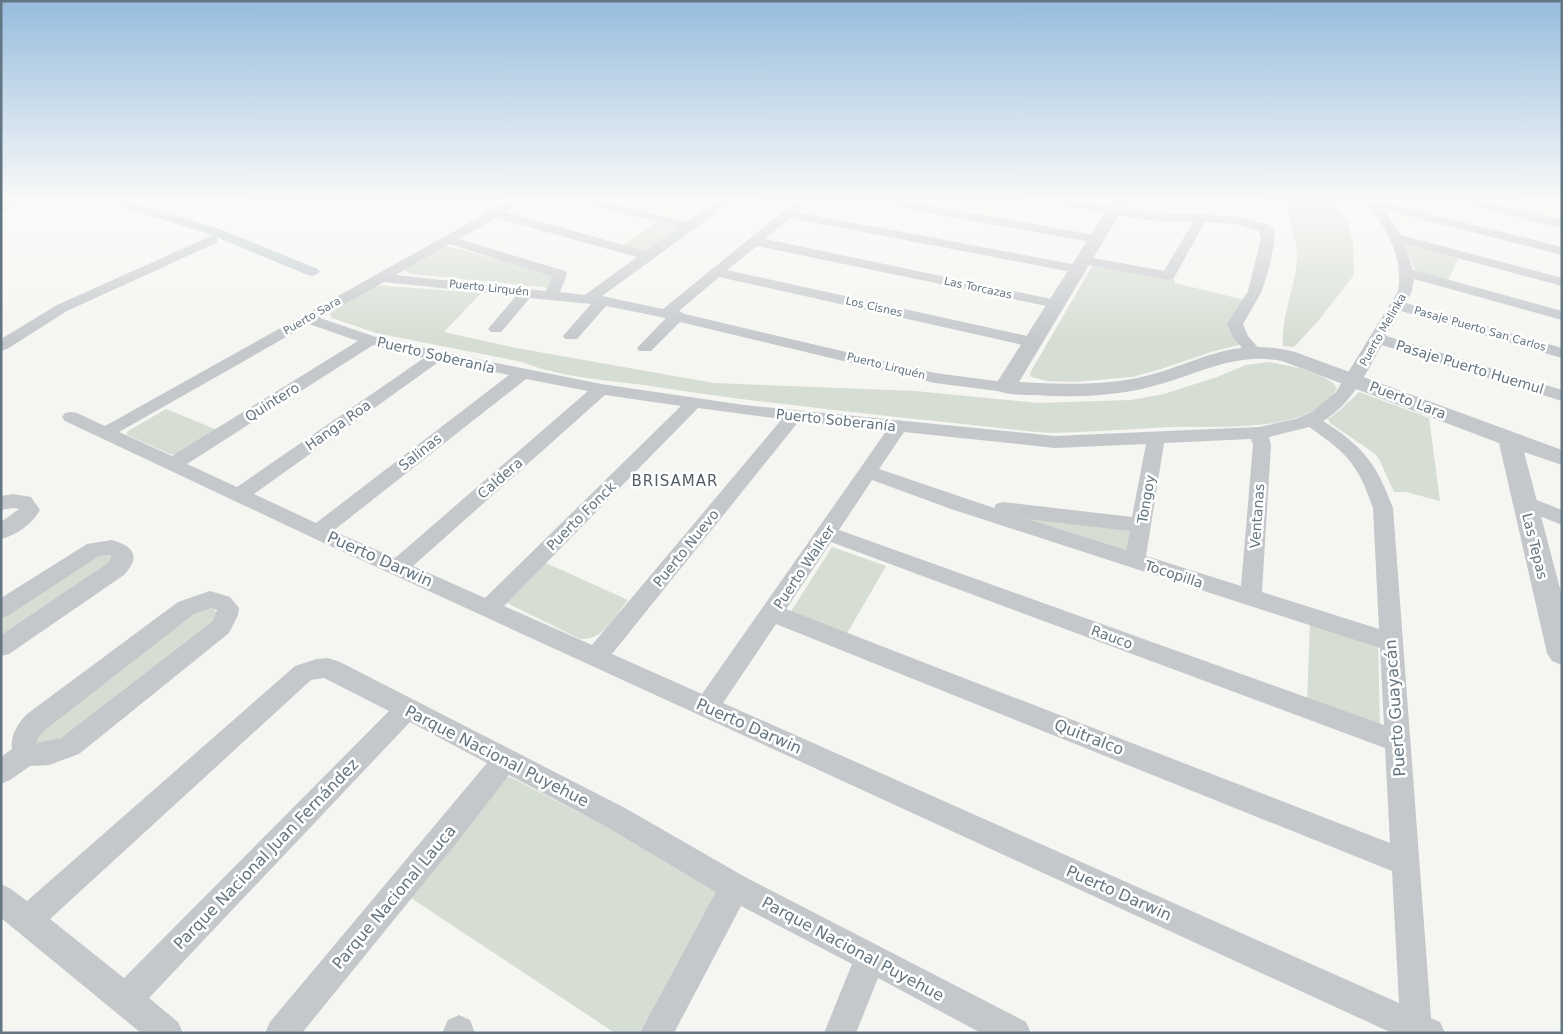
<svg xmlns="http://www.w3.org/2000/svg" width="1563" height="1034" font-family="'DejaVu Sans',sans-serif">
  <rect width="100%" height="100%" fill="#f5f5f1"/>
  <path fill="#d6ddd2" d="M 1283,200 L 1334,200 L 1347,221 L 1350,230 L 1353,243 L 1354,275 L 1318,321 L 1294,347 L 1283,346 C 1281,314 1296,287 1297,257 C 1297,237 1288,218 1283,200 Z
    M 659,221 L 680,226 L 644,252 L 622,246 Z
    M 1404,243 L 1459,257 L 1447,283 L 1416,273 Z
    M 447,246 L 552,273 L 552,288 L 411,274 L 405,271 L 405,269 L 439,248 Z
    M 1094,263 L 1175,280 L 1175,283 L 1245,300 L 1239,345 L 1214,351 L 1161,369 L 1132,377 L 1074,382 L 1047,381 L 1031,377 L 1030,373 Z
    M 374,285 L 481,293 L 444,332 L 516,348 L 714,383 L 915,391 L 1038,403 L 1098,401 L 1131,400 L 1164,394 L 1217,377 L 1246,365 L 1270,362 L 1299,368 L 1323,377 L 1333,383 L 1337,388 C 1313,436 1213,425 1169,427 C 1129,429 1089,432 1050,433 L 1026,431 C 903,417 779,406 657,387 C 612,380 565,379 522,362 L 376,333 L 332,318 L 330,314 L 332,312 Z
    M 1359,392 L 1429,418 L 1440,501 L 1406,492 L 1394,492 L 1379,459 L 1374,453 L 1330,423 L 1328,419 L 1340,410 Z
    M 166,409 L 220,431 L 177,455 L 170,454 L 127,435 L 127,432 L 130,430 Z
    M 992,511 L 1133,531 L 1129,549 L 1123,551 Z
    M 832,547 L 886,566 L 845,637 L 790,613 Z
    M 109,552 L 116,558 L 1,641 L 1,613 L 88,555 Z
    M 546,563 L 628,600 C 615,616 603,641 580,639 L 509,604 L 508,601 Z
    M 213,608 L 218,614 L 216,624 L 68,739 L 42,745 L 36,742 L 36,730 L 191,610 Z
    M 1310,622 L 1378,643 L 1380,727 L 1307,703 Z
    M 510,777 L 615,831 L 715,889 L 717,894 L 643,1033 L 615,1033 L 405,894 L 503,778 Z"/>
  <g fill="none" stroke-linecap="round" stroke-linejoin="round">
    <path fill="#bbc8cc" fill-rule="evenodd" d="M 105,200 L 122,200 L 217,228 L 318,269 L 320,272 L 313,276 L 308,275 L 209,234 L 107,202 Z"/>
    <path fill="#c4c8cb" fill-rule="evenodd" d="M 510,200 L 524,200 L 505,212 L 645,251 L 679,227 L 581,203 L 579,200 L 598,200 L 687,222 L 719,200 L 732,200 L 730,203 L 602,296 L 663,309 L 797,200 L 810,200 L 797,212 L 1077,265 L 1084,269 L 1077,273 L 790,218 L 765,239 L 1056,300 L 1061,301 L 1063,304 L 1061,307 L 1056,308 L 757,246 L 727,270 L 1032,337 L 1038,339 L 1040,342 L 1038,345 L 1032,347 L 719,277 L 679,311 L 685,314 L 935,373 L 1011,383 L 1013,387 L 1011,391 L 1005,392 L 935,383 L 680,322 L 651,351 L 639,351 L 637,348 L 666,318 L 606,306 L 577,339 L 565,339 L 563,336 L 591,304 L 530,298 L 501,332 L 491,332 L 488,329 L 516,296 L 384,282 L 320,318 L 376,337 L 437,351 L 601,384 L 744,405 L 1055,436 L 1259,427 L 1296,419 L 1312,412 L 1336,392 L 1398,291 C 1403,264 1392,240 1378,218 C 1373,212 1367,206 1364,200 L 1376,200 L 1562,247 L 1562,255 L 1385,210 L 1401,235 L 1562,278 L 1562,286 L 1405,244 L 1413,270 L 1562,311 L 1562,320 L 1414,279 L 1412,291 L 1406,303 L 1562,348 L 1562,358 L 1401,311 L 1386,336 L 1562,390 L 1562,401 L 1382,345 C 1366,373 1352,404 1323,421 C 1364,447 1376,463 1393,508 L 1431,1018 L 1440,1022 L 1445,1033 L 1392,1033 L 311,537 L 65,421 L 62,417 L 65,413 L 71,412 L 77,413 L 105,426 ZM 496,218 L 637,257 L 585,295 L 560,292 L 567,274 L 565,271 L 459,239 ZM 449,244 L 552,276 L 546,291 L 396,275 ZM 309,324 L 358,341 L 172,456 L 119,432 ZM 373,345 L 424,358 L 237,487 L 187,464 ZM 440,361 L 509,375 L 316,523 L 254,494 ZM 526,379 L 588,391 L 395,558 L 333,531 ZM 605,395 L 681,406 L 485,598 L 413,566 ZM 698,408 L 782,419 L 592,645 L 504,606 ZM 799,421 L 887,430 L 702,694 L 612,654 ZM 1309,427 C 1347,453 1358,464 1373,508 L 1379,629 L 1262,592 L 1271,445 L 1269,437 ZM 904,432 L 1055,448 L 1146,444 L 1132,517 L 1003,502 L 996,504 L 994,508 L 879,469 ZM 1251,439 L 1253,445 L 1241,586 L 1146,556 L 1164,443 ZM 872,480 L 951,509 L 1380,648 L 1384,725 L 839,530 ZM 1027,519 L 1130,531 L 1126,550 ZM 831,542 L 1385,748 L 1390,843 L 786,609 ZM 776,624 L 1392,871 L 1399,1003 L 723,703 Z
      M 873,200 L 897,200 L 1096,235 L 1103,239 L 1096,243 L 879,204 Z
      M 1046,200 L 1071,200 L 1145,212 L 1236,216 L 1269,225 L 1274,231 L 1275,239 L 1270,264 L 1262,291 L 1243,324 L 1248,336 L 1260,350 L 1258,353 L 1246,353 L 1233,337 L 1227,324 L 1248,291 L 1261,239 L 1259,231 L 1235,224 L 1205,222 L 1175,276 L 1173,279 L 1168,280 L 1083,264 L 1076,260 L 1083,256 L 1164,271 L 1193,222 L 1145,220 L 1052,204 Z
      M 1456,200 L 1476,200 L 1562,220 L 1562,228 L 1458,203 Z
      M 211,236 L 216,237 L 218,240 L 216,243 L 67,311 L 7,349 L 1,351 L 1,339 L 57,305 Z
      M 13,494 L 31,497 L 40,510 C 32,524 17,535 1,539 L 1,522 L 19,509 L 13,508 L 1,510 L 1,496 Z
      M 1524,495 L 1562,510 L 1562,525 L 1517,507 L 1514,502 L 1517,497 Z
      M 112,540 C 134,546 141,557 124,575 L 9,654 L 1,656 L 1,635 L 108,563 L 112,556 L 109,555 L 99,556 L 9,615 L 1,618 L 1,598 L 87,544 Z
      M 210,591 L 230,597 L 239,608 L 238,615 L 229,633 L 79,754 L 49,765 L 30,766 L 10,780 L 1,784 L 1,757 L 12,749 C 10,736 18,723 27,714 L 178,602 ZM 211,608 L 217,610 L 213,621 L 61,738 L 37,743 L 38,738 L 45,730 L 194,614 Z
      M 328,658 L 340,662 L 625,808 L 745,877 L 1026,1022 L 1031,1033 L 981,1033 L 878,978 L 856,1033 L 824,1033 L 852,964 L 741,906 L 674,1033 L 640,1033 L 716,892 L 605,826 L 509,775 L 458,841 L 302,1033 L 265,1033 L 270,1022 L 487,763 L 410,722 L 149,998 L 178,1022 L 183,1033 L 141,1033 L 1,918 L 1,884 L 11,889 L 27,901 L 295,666 L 317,659 ZM 324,678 L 389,711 L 124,978 L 50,919 L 311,680 Z
      M 459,1015 L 470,1020 L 475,1033 L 442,1033 L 448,1020 Z"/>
    <path fill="#c4c8cb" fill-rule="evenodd" d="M 8,200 L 30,200 L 27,203 L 1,212 L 1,202 Z
      M 1113,200 L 1128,200 L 1019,382 C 1058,384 1098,386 1137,378 C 1198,365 1227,335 1295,352 L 1562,450 L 1562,465 L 1524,452 L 1562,596 L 1562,665 L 1552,661 L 1547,653 L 1499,443 L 1282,361 C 1239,352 1204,371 1164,383 C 1122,396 1079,398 1036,395 C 1023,395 1010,395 998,391 L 994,387 Z"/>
  </g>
  <linearGradient id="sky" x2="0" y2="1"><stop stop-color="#96bcdd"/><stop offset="0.58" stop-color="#fafaf9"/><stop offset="1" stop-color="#fafaf9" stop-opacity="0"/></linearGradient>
  <rect width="1563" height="344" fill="url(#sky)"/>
  <g text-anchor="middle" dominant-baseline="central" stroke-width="5" stroke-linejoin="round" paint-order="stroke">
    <g font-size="11" fill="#627684" stroke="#fff">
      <text transform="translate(489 288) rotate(6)">Puerto Lirquén</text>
      <text transform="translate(978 288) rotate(12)">Las Torcazas</text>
      <text transform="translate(874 307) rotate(13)">Los Cisnes</text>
      <text transform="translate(312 316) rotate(-30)">Puerto Sara</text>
      <text transform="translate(1480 329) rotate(16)">Pasaje Puerto San Carlos</text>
      <text transform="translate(1383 330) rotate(-60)">Puerto Melinka</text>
      <text transform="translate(886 366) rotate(14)">Puerto Lirquén</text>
    </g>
    <g font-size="14" fill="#627684" stroke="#fff">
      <text transform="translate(436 355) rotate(13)">Puerto Soberanía</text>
      <text transform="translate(1470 367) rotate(17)">Pasaje Puerto Huemul</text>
      <text transform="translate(1408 400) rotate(21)">Puerto Lara</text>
      <text transform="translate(272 402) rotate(-32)">Quintero</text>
      <text transform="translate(836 420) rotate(6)">Puerto Soberanía</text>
      <text transform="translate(338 425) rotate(-35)">Hanga Roa</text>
      <text transform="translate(420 452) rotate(-38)">Salinas</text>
      <text transform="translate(500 478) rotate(-41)">Caldera</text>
      <text transform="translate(1146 499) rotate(-80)">Tongoy</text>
      <text transform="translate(581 516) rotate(-45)">Puerto Fonck</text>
      <text transform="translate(1257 516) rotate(-86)">Ventanas</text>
      <text transform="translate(1535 546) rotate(76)">Las Tepas</text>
      <text transform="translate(686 548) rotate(-51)">Puerto Nuevo</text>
      <text transform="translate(804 567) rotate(-56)">Puerto Walker</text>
      <text transform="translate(1174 574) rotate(18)">Tocopilla</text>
      <text transform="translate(1112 637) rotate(20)">Rauco</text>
    </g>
    <g font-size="15" letter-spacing="1" fill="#515e68" stroke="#fff">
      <text x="675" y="481">BRISAMAR</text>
    </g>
    <g font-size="16" fill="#627684" stroke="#fff">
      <text transform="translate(380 559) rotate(24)">Puerto Darwin</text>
      <text transform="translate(1395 708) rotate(-94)">Puerto Guayacán</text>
      <text transform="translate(749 726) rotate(24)">Puerto Darwin</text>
      <text transform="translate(1089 737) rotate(21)">Quitralco</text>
      <text transform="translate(497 756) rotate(27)">Parque Nacional Puyehue</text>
      <text transform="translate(266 854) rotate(-46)">Parque Nacional Juan Fernández</text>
      <text transform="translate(1119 893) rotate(24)">Puerto Darwin</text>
      <text transform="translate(394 897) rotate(-50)">Parque Nacional Lauca</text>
      <text transform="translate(853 949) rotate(28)">Parque Nacional Puyehue</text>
    </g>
  </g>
  <rect width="1563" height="1034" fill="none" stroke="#627684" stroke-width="5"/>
</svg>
